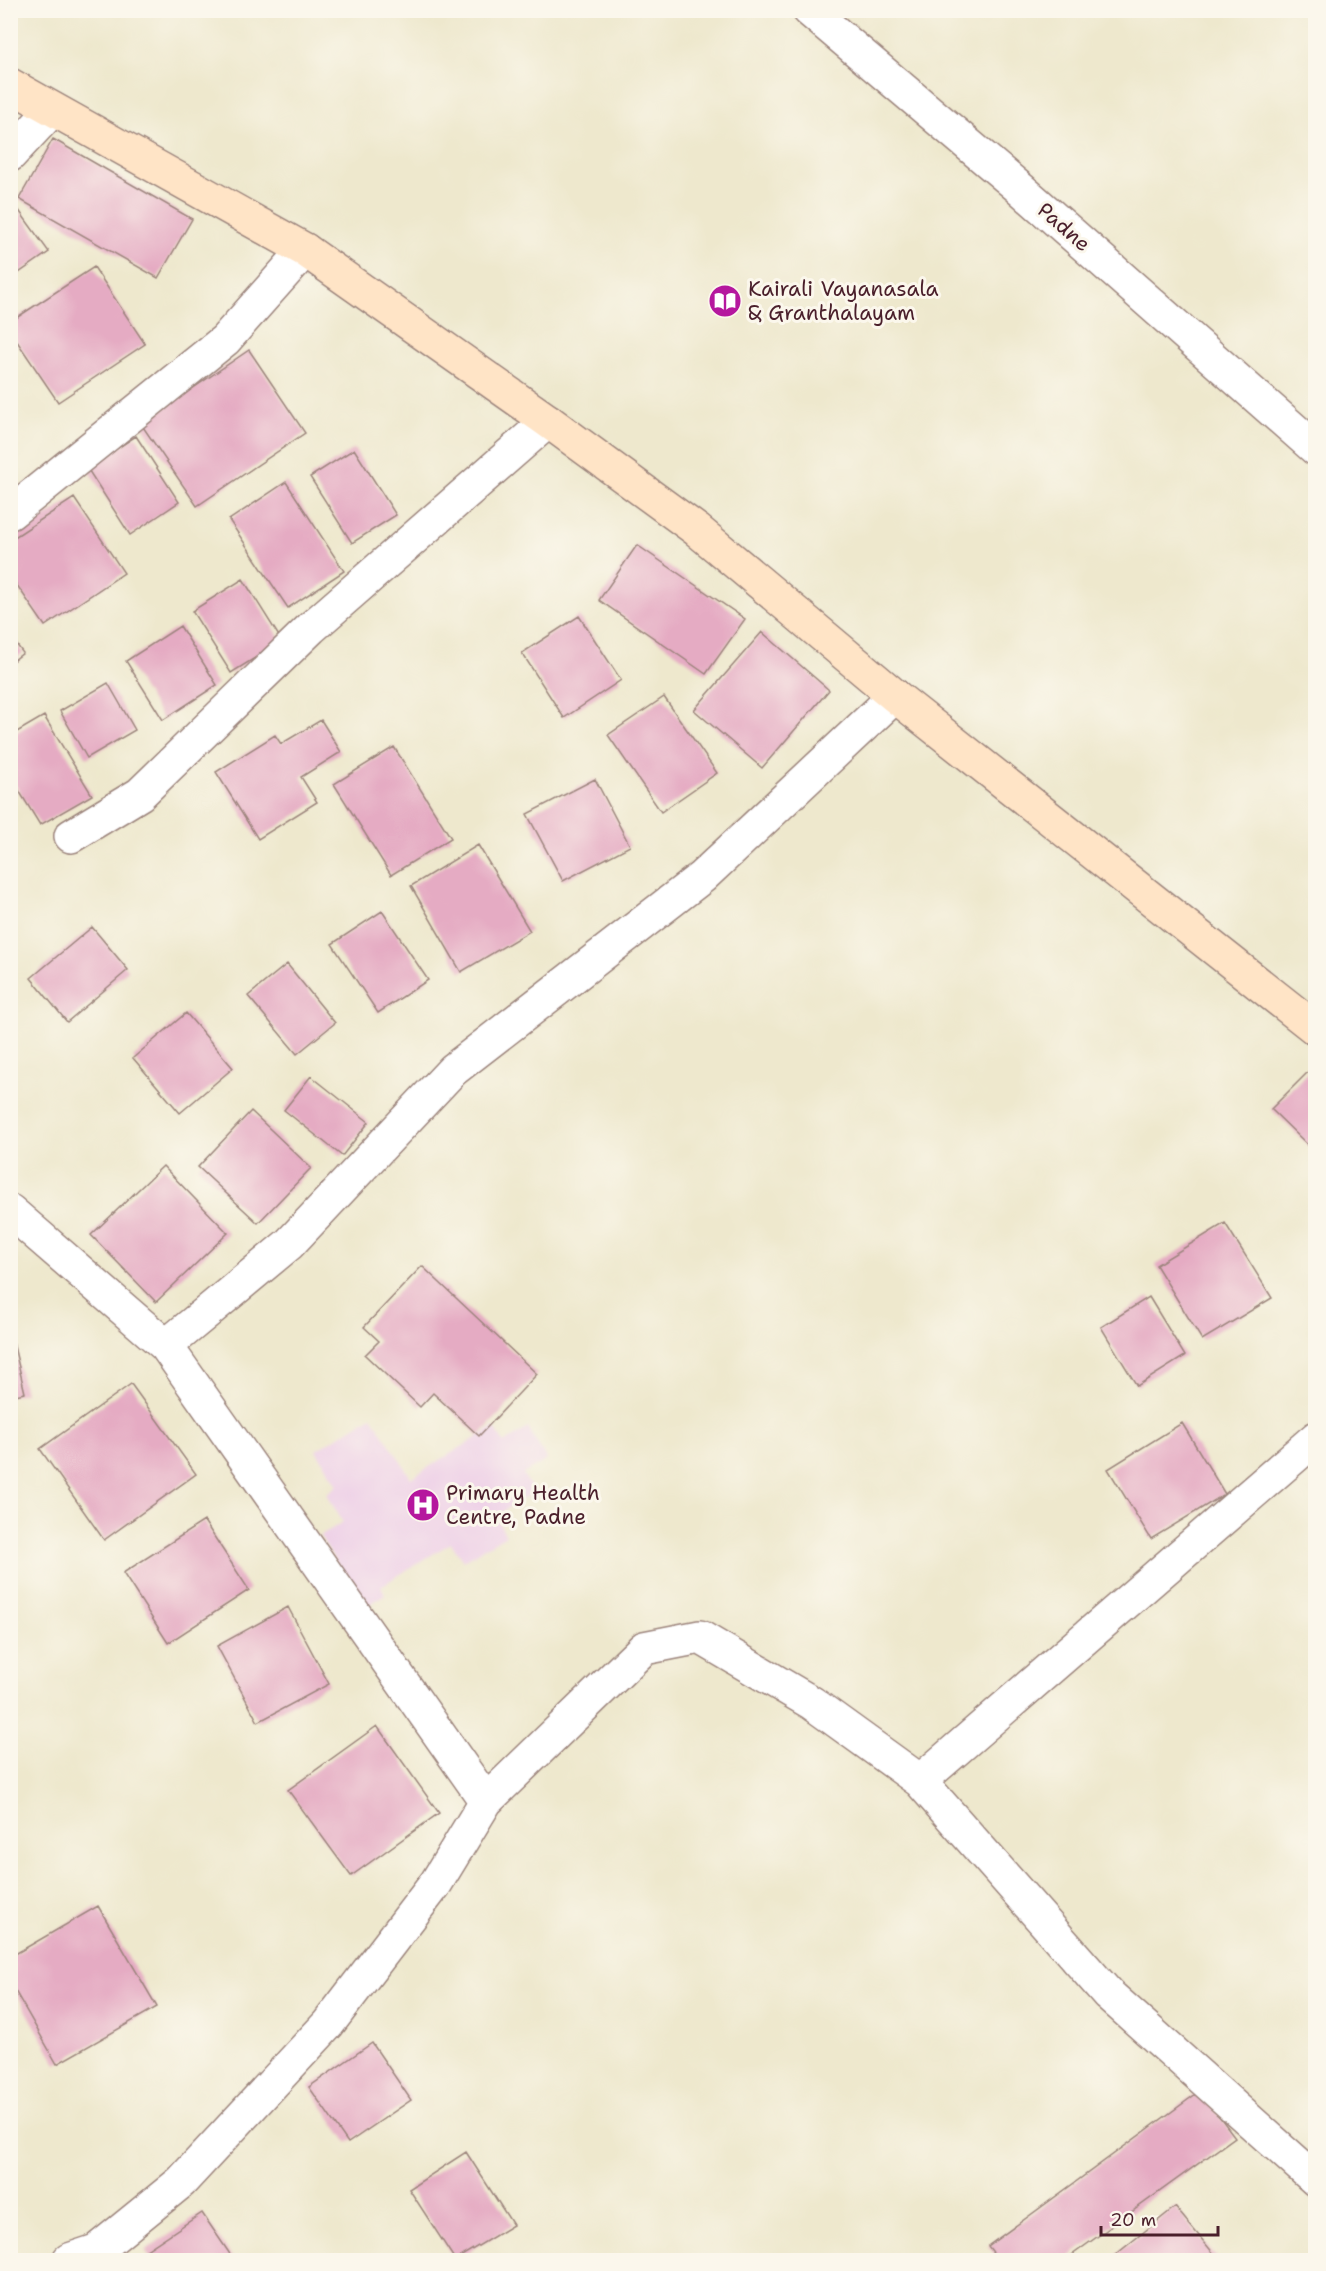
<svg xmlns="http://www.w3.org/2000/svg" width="1326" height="2271" font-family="'Shantell Sans',sans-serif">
  <rect width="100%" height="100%" fill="#fbf7ec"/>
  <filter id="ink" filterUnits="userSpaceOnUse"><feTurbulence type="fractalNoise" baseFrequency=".0167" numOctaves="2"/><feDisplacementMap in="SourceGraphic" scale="12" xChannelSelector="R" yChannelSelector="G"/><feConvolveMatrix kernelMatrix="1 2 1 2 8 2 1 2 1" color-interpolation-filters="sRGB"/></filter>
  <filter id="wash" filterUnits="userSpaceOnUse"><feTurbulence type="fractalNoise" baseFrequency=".008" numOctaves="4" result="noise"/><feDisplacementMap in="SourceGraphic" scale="24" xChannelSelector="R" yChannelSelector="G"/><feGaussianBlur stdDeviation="1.35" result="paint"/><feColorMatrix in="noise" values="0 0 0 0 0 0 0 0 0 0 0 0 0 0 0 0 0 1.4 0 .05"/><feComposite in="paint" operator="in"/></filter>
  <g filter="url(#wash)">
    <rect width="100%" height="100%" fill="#eee8cd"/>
    <path fill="#eed0e7" d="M 372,1416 L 411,1478 L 494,1427 L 504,1443 L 528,1428 L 547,1460 L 523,1474 L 534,1492 L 495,1516 L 506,1535 L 463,1561 L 451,1543 L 381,1586 L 385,1594 L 364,1608 L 320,1536 L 343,1522 L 326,1494 L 338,1485 L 316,1450 Z"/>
    <g id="blocks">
      <path fill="#e5abc3" d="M 53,139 L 192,219 L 158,278 L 19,199 Z
        M 10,198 L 49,252 L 10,279 Z
        M 94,267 L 145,344 L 58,402 L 10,331 L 10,322 Z
        M 249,350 L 305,433 L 197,506 L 141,424 Z
        M 136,436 L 179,502 L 130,535 L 87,468 Z
        M 354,449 L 396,515 L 352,543 L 310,477 Z
        M 286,482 L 344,571 L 288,608 L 229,520 Z
        M 74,498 L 124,573 L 45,626 L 10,575 L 10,540 Z
        M 637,545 L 745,619 L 706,674 L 599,600 Z
        M 243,579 L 282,641 L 231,673 L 192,611 Z
        M 579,616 L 621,680 L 564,718 L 522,653 Z
        M 180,626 L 217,685 L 163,720 L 126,661 Z
        M 762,632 L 829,690 L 762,768 L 694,710 Z
        M 10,636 L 23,653 L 10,663 Z
        M 108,683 L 135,730 L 87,758 L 60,711 Z
        M 664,697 L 717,773 L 661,812 L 608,735 Z
        M 44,716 L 92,795 L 40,825 L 10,776 L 10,736 Z
        M 321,720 L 341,752 L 301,777 L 317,802 L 258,839 L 216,772 L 275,735 L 281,744 Z
        M 394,747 L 451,838 L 391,875 L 334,784 Z
        M 595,779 L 630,846 L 563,881 L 527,814 Z
        M 478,845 L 530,931 L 461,972 L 411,886 Z
        M 382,911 L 428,980 L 378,1013 L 332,944 Z
        M 92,927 L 128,970 L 67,1022 L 31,978 Z
        M 287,964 L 335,1023 L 297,1054 L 248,996 Z
        M 186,1013 L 233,1068 L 180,1113 L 133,1058 Z
        M 1316,1064 L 1316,1153 L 1271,1109 Z
        M 311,1076 L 369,1122 L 342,1156 L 284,1110 Z
        M 251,1111 L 311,1168 L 258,1223 L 198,1167 Z
        M 163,1166 L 228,1233 L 156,1302 L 91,1235 Z
        M 1225,1223 L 1272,1298 L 1202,1340 L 1156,1265 Z
        M 422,1266 L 537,1374 L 479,1436 L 433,1393 L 420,1407 L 365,1355 L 379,1341 L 364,1327 Z
        M 1149,1297 L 1185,1356 L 1137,1386 L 1101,1327 Z
        M 10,1329 L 25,1393 L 10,1396 Z
        M 131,1384 L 196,1474 L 104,1540 L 40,1449 Z
        M 1182,1423 L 1225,1494 L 1151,1539 L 1108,1469 Z
        M 204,1521 L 249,1590 L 168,1643 L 123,1573 Z
        M 288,1607 L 329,1684 L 258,1722 L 217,1646 Z
        M 377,1726 L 439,1813 L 351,1876 L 288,1790 Z
        M 98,1906 L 157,2007 L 57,2064 L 10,1982 L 10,1957 Z
        M 372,2043 L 411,2100 L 348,2143 L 309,2087 Z
        M 1200,2091 L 1235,2137 L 1065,2260 L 999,2260 L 988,2246 Z
        M 466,2152 L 513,2225 L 455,2260 L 409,2189 Z
        M 1175,2207 L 1219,2260 L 1109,2260 Z
        M 202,2213 L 234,2260 L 152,2260 L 145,2251 Z"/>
    </g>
  </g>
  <g filter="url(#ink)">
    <use href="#blocks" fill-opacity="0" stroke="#9c847c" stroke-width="1.5"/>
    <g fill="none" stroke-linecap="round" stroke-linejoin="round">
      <g stroke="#9c847c" stroke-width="36">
        <path id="street" d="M 809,10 L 1022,190 L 1316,449
          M 10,155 L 52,110
          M 10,513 L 225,340 L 305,250
          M 71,836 L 140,794 L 311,628 L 548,421
          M 10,1211 L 166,1346
          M 920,1781 L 1316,1438
          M 486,1801 L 166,1346 L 289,1244 L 453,1070 L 702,877 L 895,696
          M 69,2260 L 96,2251 L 181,2182 L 328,2024 L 436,1883 L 486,1801 L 644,1648 L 700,1637 L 812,1703 L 920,1781 L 1108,1994 L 1316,2180"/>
      </g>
      <g stroke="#9c847c" stroke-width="36">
        <path id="secondary" d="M 10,85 L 305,250 L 548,421 L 697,530 L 895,696 L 1316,1029"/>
      </g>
      <use href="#street" stroke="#fff" stroke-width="33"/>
      <use href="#secondary" stroke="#ffe4c6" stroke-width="33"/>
    </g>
  </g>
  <defs>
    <g id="library-disc" transform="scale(1.725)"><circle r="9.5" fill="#b5179e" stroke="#fbf7ec"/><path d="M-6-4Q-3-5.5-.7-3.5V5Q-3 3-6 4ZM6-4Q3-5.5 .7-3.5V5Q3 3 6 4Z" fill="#fff"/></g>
    <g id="hospital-disc" transform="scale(1.725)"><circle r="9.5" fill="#b5179e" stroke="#fbf7ec"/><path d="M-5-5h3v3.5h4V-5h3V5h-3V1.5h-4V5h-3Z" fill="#fff"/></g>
  </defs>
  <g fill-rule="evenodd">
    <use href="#library-disc" x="725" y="301"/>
    <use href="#hospital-disc" x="423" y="1505"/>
  </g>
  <g text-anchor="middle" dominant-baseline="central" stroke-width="6" stroke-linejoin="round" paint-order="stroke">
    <g font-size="21" fill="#4a1f2b" stroke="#fbf7ec">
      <text transform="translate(1064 227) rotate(41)">Padne</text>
    </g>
    <g font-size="21" fill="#4a1f2b" stroke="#fbf7ec" text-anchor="start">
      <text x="748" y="289">Kairali Vayanasala<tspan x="748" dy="24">&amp; Granthalayam</tspan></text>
      <text x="446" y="1493">Primary Health<tspan x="446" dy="24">Centre, Padne</tspan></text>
    </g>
  </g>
  <rect width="1326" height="2271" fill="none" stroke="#fbf7ec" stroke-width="36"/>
  <path d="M1101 2226v9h117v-9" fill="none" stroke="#4a1f2b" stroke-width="3"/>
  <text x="1110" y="2226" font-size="18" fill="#4a1f2b" stroke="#fbf7ec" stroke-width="4.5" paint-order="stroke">20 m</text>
</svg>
